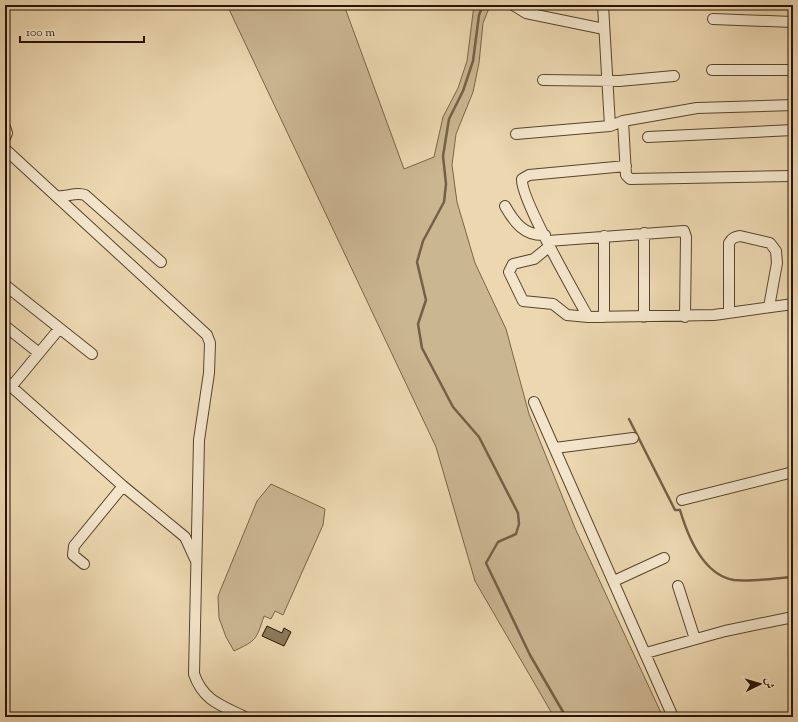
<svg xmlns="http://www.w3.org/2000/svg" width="798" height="722" font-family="'Sorts Mill Goudy',Amiri,serif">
  <rect width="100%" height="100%" fill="#ecd7b0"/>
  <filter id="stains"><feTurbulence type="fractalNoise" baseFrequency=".005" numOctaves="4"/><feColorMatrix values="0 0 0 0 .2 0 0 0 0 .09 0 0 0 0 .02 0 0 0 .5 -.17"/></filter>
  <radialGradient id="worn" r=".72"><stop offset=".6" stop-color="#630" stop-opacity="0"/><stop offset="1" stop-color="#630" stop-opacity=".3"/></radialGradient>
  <path fill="#cbb692" stroke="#796449" d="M 227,5 L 344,5 L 404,169 L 434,157 L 443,117 L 458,88 L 467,61 L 474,5 L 487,5 L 489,8 L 483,23 L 479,63 L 473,92 L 456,134 L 452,165 L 457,202 L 475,263 L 506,329 L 529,414 L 575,528 L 663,717 L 554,717 L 475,581 L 436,447 Z
    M 271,484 L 325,509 L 323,525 L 283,615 L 275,611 L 271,619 L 264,616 C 256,640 257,640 234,651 L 226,637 L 219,618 L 218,596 L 257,501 Z"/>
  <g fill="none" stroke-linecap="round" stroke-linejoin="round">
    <path stroke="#756046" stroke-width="2.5" d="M 483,5 L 479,15 L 473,61 L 463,91 L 449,119 L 443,156 L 446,184 L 444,202 L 423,241 L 417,262 L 426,300 L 418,324 L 422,348 L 453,407 L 479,437 L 518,513 L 519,524 L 516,534 L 498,542 L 486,563 L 530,655 L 566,717
      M 629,419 L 675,510 L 680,510 C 688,537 703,575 734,580 C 750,582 776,578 793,577"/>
  </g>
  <path fill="#8d795c" stroke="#271300" d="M 267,626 L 282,633 L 284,628 L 291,632 L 284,646 L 262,636 Z"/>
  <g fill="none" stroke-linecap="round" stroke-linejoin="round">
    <g stroke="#58442c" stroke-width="12">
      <path id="street" d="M 513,5 L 526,13 L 604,29
        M 603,5 L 610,126
        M 713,19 L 793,22
        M 712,70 L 793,70
        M 543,80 L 619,81 L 674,76
        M 623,121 L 626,175 L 630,179 L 793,176
        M 5,127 L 7,133 L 5,138
        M 516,134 L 610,126 L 623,121 L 697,108 L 793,105
        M 648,137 L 793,130
        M 5,149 L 56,196 C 66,198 75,191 85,195 L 161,262
        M 56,196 L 207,335 L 210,343 L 209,373 L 199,440 L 194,674 C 203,700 220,705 243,716
        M 505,206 C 514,222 524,236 545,235
        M 644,233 L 644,317
        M 604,236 L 604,317
        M 548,241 L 684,231 L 686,237 L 685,317
        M 550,246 L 534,259 L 513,264 L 509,272 L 523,301 L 553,304 L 567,315 L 588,317 L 714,315 L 793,304
        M 5,285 L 92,354
        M 729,313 L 729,243 C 732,238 734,237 740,236 L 770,243 L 776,251 L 777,263 L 769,307
        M 588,317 C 576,295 520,198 522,179 L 529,175 L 626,166
        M 5,326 L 39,353
        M 5,381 L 123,486 L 185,537 L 196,561
        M 11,387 L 59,329
        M 534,402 L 673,717
        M 555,448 L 633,438
        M 682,500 L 793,472
        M 84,564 L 73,555 L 74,546 L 123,486
        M 614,581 L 664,558
        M 678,586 L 695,639
        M 646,653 L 725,631 L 793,617"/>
    </g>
    <use href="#street" stroke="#f3e5cc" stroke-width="10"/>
  </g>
  <rect width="798" height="722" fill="none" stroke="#ecd7b0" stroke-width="20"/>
  <rect x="6" y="6" width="786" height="710" fill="none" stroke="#271300" stroke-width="2"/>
  <rect x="10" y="10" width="778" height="702" fill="none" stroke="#271300"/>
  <g transform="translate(760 684) rotate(85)" stroke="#f3e5cc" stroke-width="3" paint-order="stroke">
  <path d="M0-3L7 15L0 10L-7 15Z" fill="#271300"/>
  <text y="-6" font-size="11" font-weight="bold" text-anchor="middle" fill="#271300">ش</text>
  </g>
  <path d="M20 36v6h124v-6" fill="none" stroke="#271300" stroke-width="2"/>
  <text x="26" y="36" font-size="12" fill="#271300" stroke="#f3e5cc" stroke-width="3" paint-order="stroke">100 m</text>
  <rect width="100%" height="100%" filter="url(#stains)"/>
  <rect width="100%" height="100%" fill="url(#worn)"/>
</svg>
